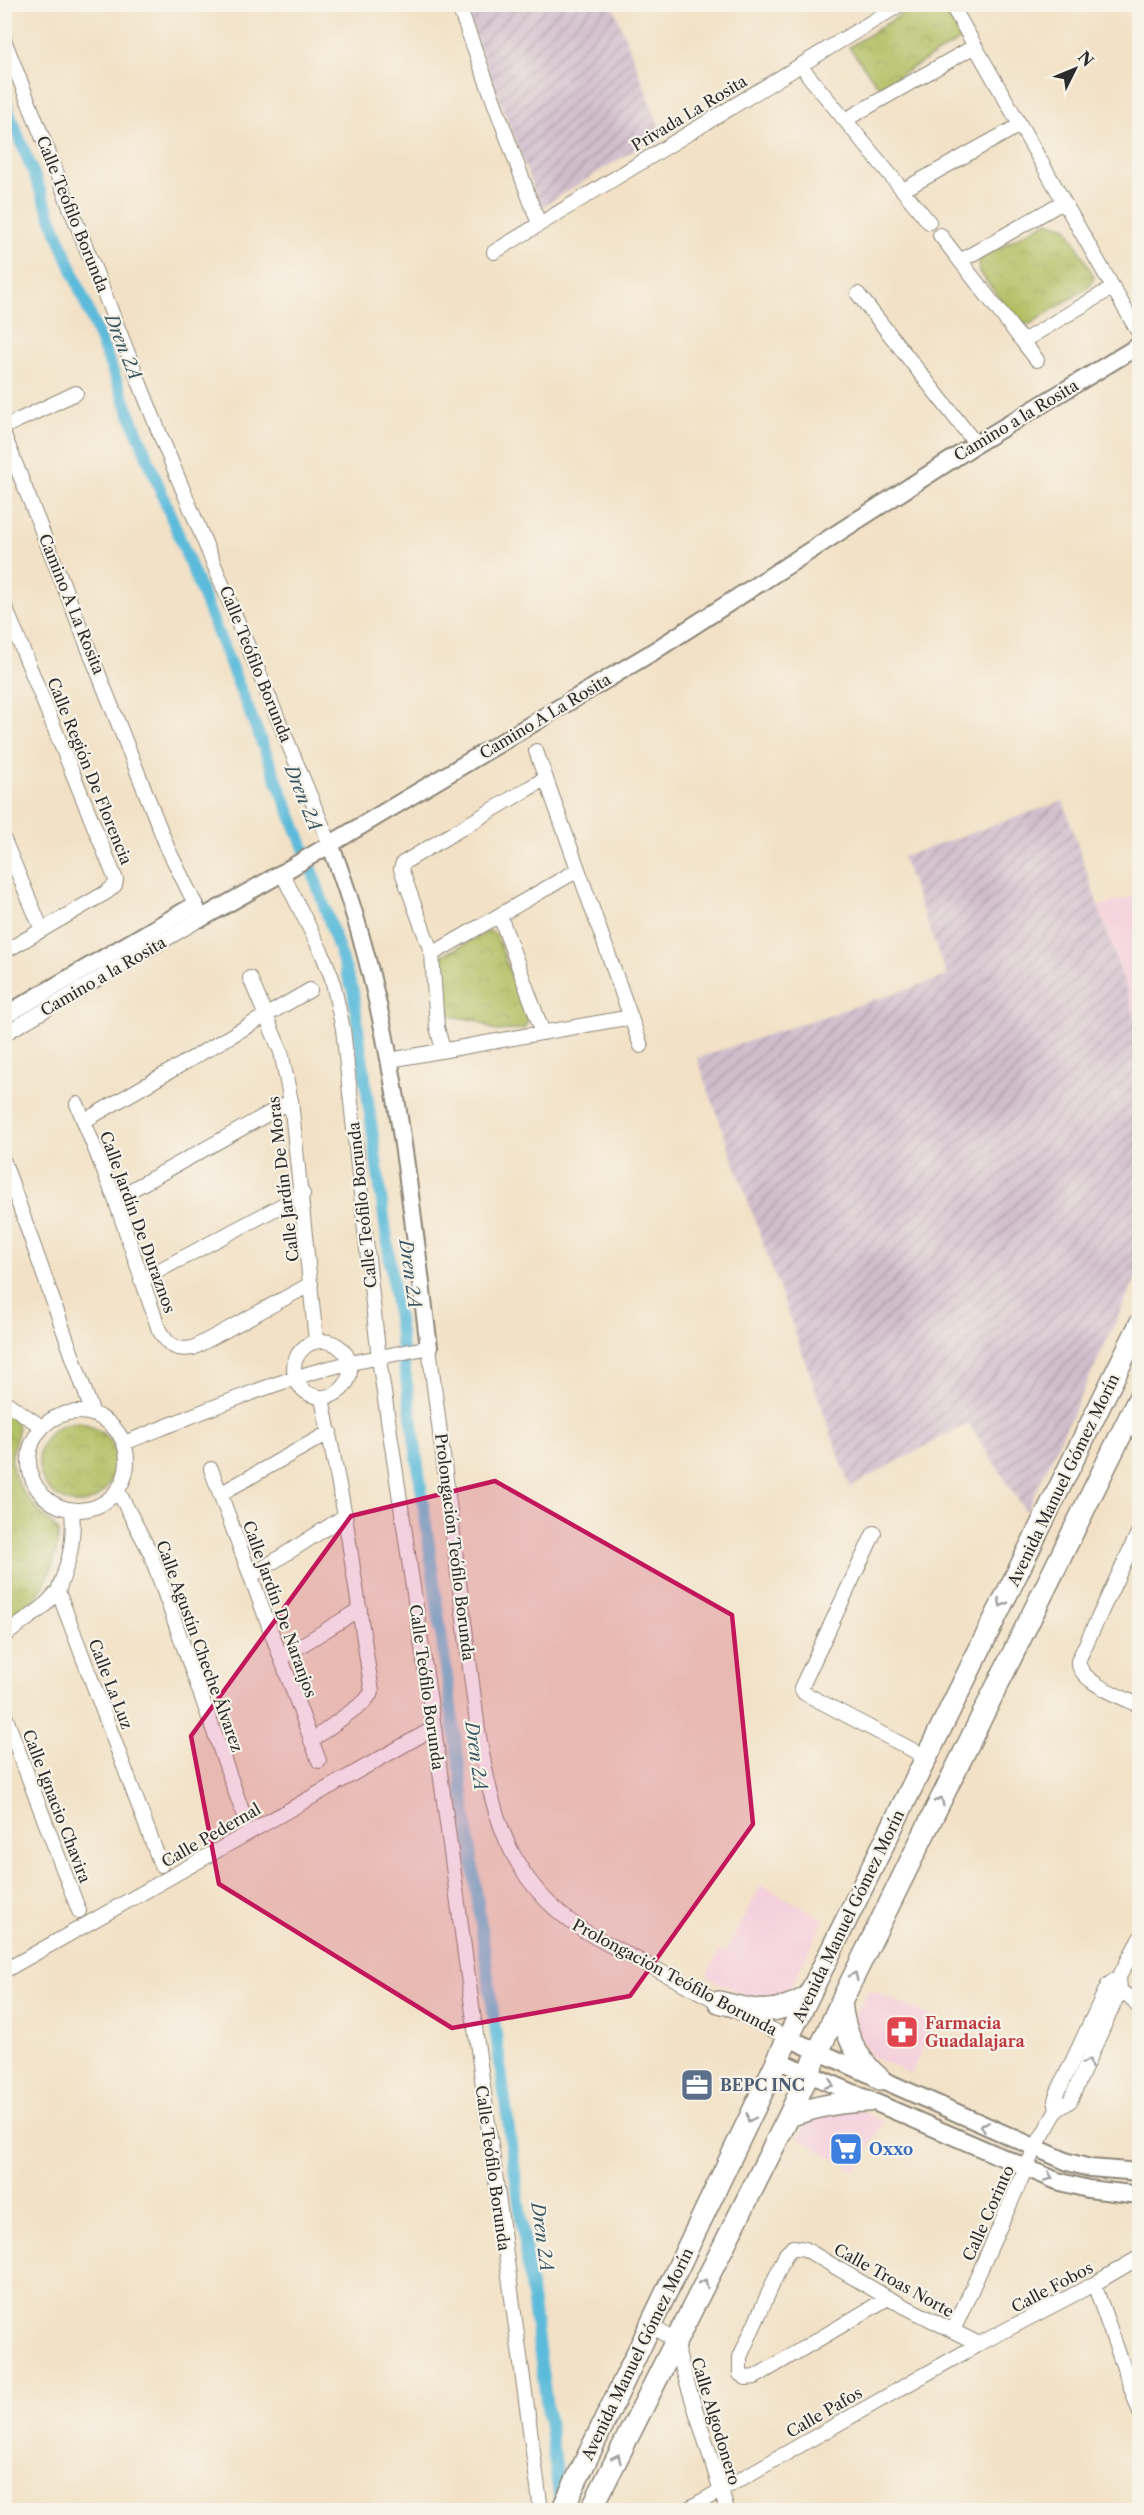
<svg xmlns="http://www.w3.org/2000/svg" width="1144" height="2515" font-family="'Libre Caslon Text',serif">
  <defs>
    <pattern id="industrial-furrows" width="10" height="10" patternUnits="userSpaceOnUse" patternTransform="scale(1.5)"><rect width="10" height="10" fill="#d0bdcc"/><path d="M-1 1l2-2M0 10L10 0M9 11l2-2" fill="none" stroke="#a99aa6"/></pattern>
    <pattern id="park-crowns" width="20" height="18" patternUnits="userSpaceOnUse" patternTransform="scale(1.5)"><rect width="20" height="18" fill="#b1be60"/><path d="M2 6a3 3 0 1 1 6 0M12 15a3 3 0 1 1 6 0" fill="none" stroke="#98a354"/></pattern>
  </defs>
  <rect width="100%" height="100%" fill="#f7f3e8"/>
  <filter id="ink" filterUnits="userSpaceOnUse"><feTurbulence type="fractalNoise" baseFrequency=".0167" numOctaves="2"/><feDisplacementMap in="SourceGraphic" scale="12" xChannelSelector="R" yChannelSelector="G"/><feConvolveMatrix kernelMatrix="1 2 1 2 8 2 1 2 1" color-interpolation-filters="sRGB"/></filter>
  <filter id="wash" filterUnits="userSpaceOnUse"><feTurbulence type="fractalNoise" baseFrequency=".008" numOctaves="4" result="noise"/><feDisplacementMap in="SourceGraphic" scale="24" xChannelSelector="R" yChannelSelector="G"/><feGaussianBlur stdDeviation="1.35" result="paint"/><feColorMatrix in="noise" values="0 0 0 0 0 0 0 0 0 0 0 0 0 0 0 0 0 1.4 0 .05"/><feComposite in="paint" operator="in"/></filter>
  <g filter="url(#wash)">
    <rect width="100%" height="100%" fill="#f2e1c6"/>
    <path fill="#f4cfdc" d="M 1139,894 L 1139,1028 L 1099,907 Z
      M 761,1885 L 824,1919 L 789,1991 L 773,2005 L 745,1996 L 707,1976 L 720,1950 L 725,1953 Z
      M 869,1989 L 936,2018 L 911,2074 L 869,2055 L 852,2021 Z
      M 855,2108 L 884,2122 L 855,2171 L 798,2138 L 811,2118 Z"/>
    <path fill="url(#industrial-furrows)" d="M 463,5 L 613,5 L 662,133 L 541,207 Z
      M 1063,801 L 1139,1028 L 1139,1272 L 1026,1512 L 968,1423 L 850,1487 L 697,1058 L 947,976 L 902,857 Z"/>
    <path fill="url(#park-crowns)" stroke="#6e7446" stroke-width="1.5" d="M 918,4 L 943,5 L 962,39 L 879,87 L 849,47 Z
      M 1048,221 L 1067,227 L 1094,277 L 1089,287 L 1030,324 L 1020,323 L 979,272 L 979,259 Z
      M 489,931 L 496,934 L 528,1021 L 524,1029 L 495,1031 L 477,1020 L 455,1017 L 442,1011 L 438,963 L 443,955 Z
      M 4,1409 C 32,1431 9,1438 12,1464 C 16,1494 41,1511 59,1532 C 54,1576 41,1600 5,1626 Z
      M 80,1422 C 114,1433 131,1461 103,1492 C 75,1523 24,1485 43,1444 C 51,1427 62,1423 80,1422 Z"/>
    <g fill="none" stroke-linecap="round" stroke-linejoin="round">
      <path stroke="#5cbbda" stroke-width="12" d="M 4,100 L 308,858 L 353,991 L 561,2509"/>
    </g>
  </g>
  <g filter="url(#ink)">
    <g fill="none" stroke-linecap="round" stroke-linejoin="round">
      <g stroke="#8e8678" stroke-width="16">
        <path id="minor" d="M 458,4 L 539,224
          M 951,4 L 1140,335
          M 4,8 L 7,4
          M 4,40 L 161,437 L 330,844
          M 807,74 L 929,222
          M 845,120 L 975,46
          M 903,190 L 1020,125
          M 940,235 L 1037,360
          M 494,252 L 901,4
          M 960,261 L 1063,202
          M 858,294 L 976,444
          M 1023,341 L 1112,288
          M 4,427 L 76,393
          M 4,435 L 168,849 L 202,918 L 4,1034
          M 4,604 L 116,880 L 115,885 L 107,892 L 4,952
          M 536,751 L 641,1046
          M 4,840 L 42,930
          M 282,873 L 322,953 L 332,978 L 343,1029 L 379,1359 L 434,1728 L 541,2510
          M 500,916 L 543,1033
          M 432,954 L 578,870
          M 250,978 L 281,1052 L 291,1101 L 316,1341
          M 443,1050 L 437,1027 L 432,954 L 401,869 L 403,863 L 546,778
          M 390,1060 L 631,1017
          M 77,1104 L 115,1199 L 159,1330 C 168,1345 175,1351 193,1348 L 311,1284
          M 84,1121 L 310,990
          M 4,1162 L 93,1414
          M 115,1199 L 291,1101
          M 141,1280 L 303,1194
          M294 1369a28 28 0 1 1 56 0a28 28 0 1 1-56 0Z
          M 4,1401 L 42,1427
          M29 1461a49 49 0 1 1 98 0a49 49 0 1 1-98 0Z
          M 124,1443 C 181,1421 237,1396 295,1378 C 339,1363 384,1357 429,1347 L 478,1730 C 493,1822 513,1895 602,1941 L 788,2038
          M 211,1469 L 319,1761
          M 118,1491 L 150,1552 L 244,1816
          M 220,1494 L 330,1432
          M 72,1511 C 75,1543 69,1561 58,1591 L 161,1865
          M 1140,1529 L 1078,1661 C 1080,1683 1121,1696 1140,1706
          M 874,1533 L 801,1688 L 804,1693 L 926,1757
          M 251,1576 L 345,1516
          M 4,1636 L 42,1608 L 58,1591
          M 281,1658 L 360,1609
          M 4,1713 L 79,1911
          M 311,1741 L 364,1702 L 372,1692 L 345,1516 L 322,1398
          M 4,1971 L 434,1728
          M 1112,1987 L 1130,1997 L 1140,2009
          M 1057,2110 L 1055,2100 L 1057,2094 L 1108,1985 L 1119,1977
          M 1094,2284 L 1140,2413
          M 888,2298 L 755,2377 L 746,2378 L 740,2374 L 740,2357 L 786,2254 L 793,2247 L 805,2249 L 888,2298 L 979,2344
          M 651,2325 L 674,2341 L 727,2510
          M 953,2331 L 1035,2148 L 1057,2110 L 1070,2101 L 1120,1990 L 1119,1977 L 1140,1938
          M 686,2510 L 979,2344 L 1094,2284 L 1140,2257"/>
      </g>
      <g stroke="#8e8678" stroke-width="20">
        <path id="tertiary" d="M 330,844 C 393,1005 407,1177 429,1347
          M 202,918 L 282,873 L 651,653 L 976,444 L 1140,345
          M 4,1016 L 195,905
          M 788,2038 L 1068,2162 L 1090,2168 L 1140,2172
          M 777,2060 L 1057,2181 L 1088,2189 L 1140,2195"/>
      </g>
      <g stroke="#8e8678" stroke-width="24">
        <path id="primary" d="M 719,2002 C 756,2012 773,2016 808,1997
          M 841,2002 C 844,2034 856,2058 880,2079
          M 789,2116 C 815,2107 840,2101 868,2101
          M 562,2510 L 788,2038 L 1140,1324
          M 591,2510 L 789,2116 L 841,2002 L 1140,1396"/>
      </g>
      <use href="#minor" stroke="#fff" stroke-width="14"/>
      <use href="#tertiary" stroke="#fff" stroke-width="16"/>
      <use href="#primary" stroke="#fff" stroke-width="21"/>
    </g>
    <defs><path id="oneway-chevron" d="M-2-3.5L2.5 0L-2 3.5" fill="none" stroke-width="1.6" stroke-linecap="round" stroke-linejoin="round" transform="scale(1.5)"/></defs>
    <g stroke="#a0a0a0">
      <use href="#oneway-chevron" transform="translate(1002 1603) rotate(116)"/>
      <use href="#oneway-chevron" transform="translate(940 1801) rotate(-64)"/>
      <use href="#oneway-chevron" transform="translate(854 1976) rotate(-64)"/>
      <use href="#oneway-chevron" transform="translate(1088 2063) rotate(-65)"/>
      <use href="#oneway-chevron" transform="translate(830 2084) rotate(24)"/>
      <use href="#oneway-chevron" transform="translate(750 2118) rotate(115)"/>
      <use href="#oneway-chevron" transform="translate(984 2126) rotate(-156)"/>
      <use href="#oneway-chevron" transform="translate(1049 2177) rotate(22)"/>
      <use href="#oneway-chevron" transform="translate(704 2283) rotate(-63)"/>
      <use href="#oneway-chevron" transform="translate(617 2458) rotate(-64)"/>
    </g>
  </g>
  <path fill="#c2185b" fill-opacity="0.2" stroke="#c2185b" stroke-width="4.5" stroke-linejoin="round" d="M 495,1481 L 732,1615 L 753,1824 L 630,1996 L 452,2028 L 219,1884 L 191,1736 L 351,1516 Z"/>
  <defs>
    <g id="pharmacy-square" transform="scale(1.725)"><rect x="-9" y="-9" width="18" height="18" rx="4" fill="#e0444e" stroke="#f7f3e8"/><path d="M-2-6h4v4h4v4h-4v4h-4v-4h-4v-4h4Z" fill="#fff"/></g>
    <g id="office-square" transform="scale(1.725)"><rect x="-9" y="-9" width="18" height="18" rx="4" fill="#5c6f8a" stroke="#f7f3e8"/><path d="M-6-3h4V-5.5h4V-3h4V5H-6ZM-1-4.5V-3h2v-1.5ZM-6 0V1H6V0Z" fill="#fff"/></g>
    <g id="supermarket-square" transform="scale(1.725)"><rect x="-9" y="-9" width="18" height="18" rx="4" fill="#3f7fe0" stroke="#f7f3e8"/><path d="M-6-5.5h2.5l.6 2H6L4.5 2H-2.5L-4.4-4H-6ZM-1.5 3.2a1.3 1.3 0 1 0 .1 0ZM3 3.2a1.3 1.3 0 1 0 .1 0Z" fill="#fff"/></g>
  </defs>
  <g fill-rule="evenodd">
    <use href="#pharmacy-square" x="902" y="2032"/>
    <use href="#office-square" x="697" y="2085"/>
    <use href="#supermarket-square" x="846" y="2149"/>
  </g>
  <g text-anchor="middle" dominant-baseline="central" stroke-width="4.5" stroke-linejoin="round" paint-order="stroke">
    <g font-size="16" fill="#2b2b2b" stroke="#f7f3e8">
      <text transform="translate(689 113) rotate(-31)">Privada La Rosita</text>
      <text transform="translate(73 214) rotate(68)">Calle Teófilo Borunda</text>
      <text transform="translate(1016 420) rotate(-31)">Camino a la Rosita</text>
      <text transform="translate(72 604) rotate(68)">Camino A La Rosita</text>
      <text transform="translate(256 664) rotate(68)">Calle Teófilo Borunda</text>
      <text transform="translate(545 716) rotate(-31)">Camino A La Rosita</text>
      <text transform="translate(90 771) rotate(68)">Calle Región De Florencia</text>
      <text transform="translate(103 976) rotate(-30)">Camino a la Rosita</text>
      <text transform="translate(283 1179) rotate(-97)">Calle Jardín De Moras</text>
      <text transform="translate(362 1205) rotate(-96)">Calle Teófilo Borunda</text>
      <text transform="translate(138 1222) rotate(70)">Calle Jardín De Duraznos</text>
      <text transform="translate(1063 1480) rotate(-64)">Avenida Manuel Gómez Morín</text>
      <text transform="translate(455 1547) rotate(83)">Prolongación Teófilo Borunda</text>
      <text transform="translate(280 1609) rotate(70)">Calle Jardín De Naranjos</text>
      <text transform="translate(200 1646) rotate(70)">Calle Agustín Cheche Álvarez</text>
      <text transform="translate(111 1684) rotate(69)">Calle La Luz</text>
      <text transform="translate(427 1687) rotate(82)">Calle Teófilo Borunda</text>
      <text transform="translate(57 1806) rotate(69)">Calle Ignacio Chavira</text>
      <text transform="translate(211 1835) rotate(-30)">Calle Pedernal</text>
      <text transform="translate(848 1916) rotate(-64)">Avenida Manuel Gómez Morín</text>
      <text transform="translate(675 1977) rotate(28)">Prolongación Teófilo Borunda</text>
      <text transform="translate(493 2168) rotate(82)">Calle Teófilo Borunda</text>
      <text transform="translate(988 2213) rotate(-66)">Calle Corinto</text>
      <text transform="translate(894 2280) rotate(29)">Calle Troas Norte</text>
      <text transform="translate(1052 2287) rotate(-28)">Calle Fobos</text>
      <text transform="translate(637 2354) rotate(-64)">Avenida Manuel Gómez Morín</text>
      <text transform="translate(824 2412) rotate(-30)">Calle Pafos</text>
      <text transform="translate(716 2421) rotate(73)">Calle Algodonero</text>
    </g>
    <g font-size="16" font-weight="bold" fill="#be3a42" stroke="#f7f3e8" text-anchor="start">
      <text x="925" y="2023">Farmacia<tspan x="925" dy="18">Guadalajara</tspan></text>
    </g>
    <g font-size="16" font-weight="bold" fill="#4e5e75" stroke="#f7f3e8" text-anchor="start">
      <text x="720" y="2085">BEPC INC</text>
    </g>
    <g font-size="16" font-weight="bold" fill="#366cbe" stroke="#f7f3e8" text-anchor="start">
      <text x="869" y="2149">Oxxo</text>
    </g>
    <g font-size="18" font-style="italic" fill="#3a5660" stroke="#f7f3e8">
      <text transform="translate(123 347) rotate(68)">Dren 2A</text>
      <text transform="translate(303 798) rotate(68)">Dren 2A</text>
      <text transform="translate(410 1274) rotate(82)">Dren 2A</text>
      <text transform="translate(476 1756) rotate(82)">Dren 2A</text>
      <text transform="translate(542 2237) rotate(82)">Dren 2A</text>
    </g>
  </g>
  <rect width="1144" height="2515" fill="none" stroke="#f7f3e8" stroke-width="24"/>
  <g transform="translate(1075 69) rotate(47)" stroke="#f7f3e8" stroke-width="4.5" paint-order="stroke">
  <path d="M0-4.5L10 22L0 15L-10 22Z" fill="#2b2b2b"/>
  <text y="-9" font-size="16" font-weight="bold" text-anchor="middle" fill="#2b2b2b">N</text>
  </g>
</svg>
